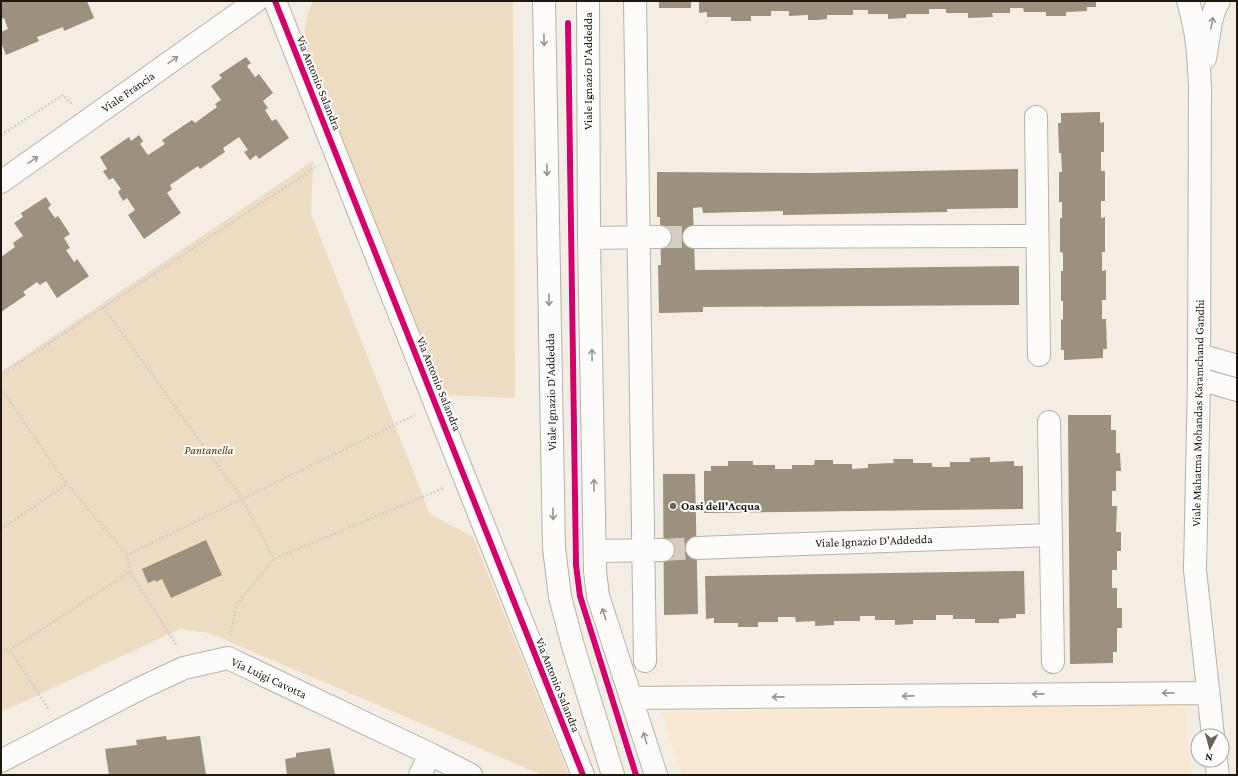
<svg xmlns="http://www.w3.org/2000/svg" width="1238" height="776" font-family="'Crimson Pro',serif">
  <rect width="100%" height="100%" fill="#f4ede3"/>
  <path fill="#f8e8d2" d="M 1184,704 L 1191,775 L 682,775 L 662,712 Z"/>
  <path fill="#eddbc2" d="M 313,1 L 513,1 L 515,398 L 440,395 L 303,51 C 304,34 305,17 313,1 Z
    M 313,161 L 311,214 L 430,514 L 473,537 L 569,775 L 542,775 L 209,633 L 180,629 L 1,712 L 1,372 Z"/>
  <path fill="#9b917e" d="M 1,1 L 73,1 L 73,2 L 87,1 L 94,18 L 64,31 L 63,27 L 37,37 L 39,41 L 6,55 L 1,42 L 1,32 L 8,29 L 4,18 L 1,19 Z
    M 659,1 L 691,1 L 691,8 L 659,8 Z
    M 699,1 L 1096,1 L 1096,7 L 1087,7 L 1087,11 L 1066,12 L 1066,16 L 1046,16 L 1046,12 L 1024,12 L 1023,8 L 1010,8 L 1010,13 L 992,13 L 993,17 L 968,18 L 968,13 L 946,13 L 946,9 L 929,9 L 929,14 L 906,14 L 906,18 L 888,19 L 888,14 L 868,14 L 868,10 L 853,10 L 853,15 L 827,15 L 827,19 L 817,20 L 808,20 L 808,15 L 789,16 L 789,11 L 771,11 L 771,16 L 751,16 L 751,21 L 731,21 L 731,17 L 707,17 L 707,12 L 699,13 Z
    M 246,57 L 251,63 L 247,66 L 255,77 L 259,74 L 273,93 L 263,101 L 268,108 L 265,110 L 272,121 L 276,119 L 289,138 L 259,159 L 256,155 L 250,160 L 244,152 L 248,150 L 239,137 L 223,148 L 225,152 L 200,169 L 198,166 L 170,185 L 172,189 L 167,193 L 181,213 L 144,239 L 128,215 L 135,210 L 127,198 L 123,201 L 122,199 L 118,192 L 121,189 L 113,178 L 109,180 L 103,171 L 107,169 L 100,157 L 129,137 L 131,141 L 139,135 L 143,141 L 140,144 L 148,155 L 165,144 L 162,140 L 192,120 L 195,123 L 217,107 L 215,104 L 221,100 L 211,86 L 222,78 L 219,75 Z
    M 1100,112 L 1100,123 L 1104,122 L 1104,152 L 1101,152 L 1101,171 L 1105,171 L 1105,201 L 1101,201 L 1101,218 L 1105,217 L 1105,252 L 1102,252 L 1102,271 L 1106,270 L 1106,300 L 1102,300 L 1102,319 L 1106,319 L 1107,349 L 1103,349 L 1103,358 L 1064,360 L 1064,350 L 1061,350 L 1061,319 L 1063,320 L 1063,301 L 1061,301 L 1061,271 L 1063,271 L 1063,253 L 1060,252 L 1060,218 L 1062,218 L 1062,202 L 1059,202 L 1059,172 L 1062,172 L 1061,153 L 1059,153 L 1058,123 L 1061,123 L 1061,113 Z
    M 1018,169 L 1018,208 L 947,209 L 947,212 L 783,215 L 783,211 L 703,213 L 702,207 L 693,208 L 695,270 L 1019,266 L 1019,305 L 703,307 L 703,312 L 659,313 L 658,265 L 661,265 L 660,217 L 657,217 L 657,172 L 814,173 Z
    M 46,197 L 51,205 L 48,208 L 55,218 L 58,216 L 70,234 L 64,238 L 70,248 L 66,250 L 74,262 L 77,259 L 89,276 L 57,298 L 46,281 L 40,285 L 37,282 L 23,292 L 26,295 L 1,312 L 1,257 L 15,247 L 13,243 L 23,236 L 14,223 L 23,217 L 21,213 Z
    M 1068,415 L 1111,415 L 1111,430 L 1116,430 L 1116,453 L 1120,453 L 1121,471 L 1116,471 L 1116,491 L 1112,491 L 1112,506 L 1117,506 L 1116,532 L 1121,532 L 1121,551 L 1117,551 L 1117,570 L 1112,570 L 1112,588 L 1117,588 L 1117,608 L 1122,608 L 1122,628 L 1117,628 L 1117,652 L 1113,652 L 1113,663 L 1070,664 Z
    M 990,457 L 990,462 L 1014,461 L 1014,466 L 1023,466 L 1023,509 L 704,513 L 704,471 L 711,471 L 711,466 L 728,466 L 728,461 L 753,461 L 753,465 L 775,465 L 775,469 L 792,469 L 792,465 L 814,465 L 815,460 L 833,460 L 833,464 L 852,464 L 852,469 L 868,468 L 868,464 L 894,463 L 893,459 L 913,459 L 913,463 L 932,463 L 932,467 L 950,467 L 950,462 L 970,462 L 970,458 Z
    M 663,474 L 695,474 L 698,614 L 664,615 Z
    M 206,540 L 222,575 L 171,598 L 162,579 L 156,582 L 155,580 L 148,583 L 142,569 Z
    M 1024,571 L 1025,614 L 1016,614 L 1016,618 L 999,619 L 999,623 L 975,623 L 975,619 L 953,619 L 953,615 L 936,615 L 936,620 L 913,620 L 913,624 L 895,625 L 895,620 L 875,620 L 875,616 L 860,616 L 860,621 L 834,621 L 834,625 L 815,626 L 815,621 L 796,622 L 795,617 L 778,617 L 778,622 L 758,622 L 758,627 L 738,627 L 738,623 L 714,623 L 714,618 L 706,619 L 705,576 Z
    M 166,736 L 167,740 L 200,736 L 206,775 L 109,775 L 105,749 L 137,745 L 136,740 Z
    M 330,748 L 335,775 L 287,775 L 285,759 L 296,757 L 296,753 Z"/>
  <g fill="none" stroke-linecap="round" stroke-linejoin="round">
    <path stroke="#d4cdc3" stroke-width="22" stroke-dasharray="22 11" stroke-linecap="butt" d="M 660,237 L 694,237
      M 663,550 L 697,548"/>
    <g stroke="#b8b1a8" stroke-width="24">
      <path id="minor" d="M 275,1 L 583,775
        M 544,1 L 554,548 L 560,597 L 573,646 L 613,775
        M 588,1 L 589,238 L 595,571 L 598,596 L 656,775
        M 635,1 L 645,661
        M 1188,1 C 1197,30 1199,58 1200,89 L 1199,379 L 1195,570 L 1213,736
        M 1205,58 C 1209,40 1209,17 1219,1
        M 1036,117 L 1039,355
        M 1,182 L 256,1
        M 694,237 L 1037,236
        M 589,238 L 660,237
        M 1200,355 L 1237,366
        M 1199,379 L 1237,390
        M 1049,422 L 1053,662
        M 697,548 L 1051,535
        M 596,551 L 663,550
        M 632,698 L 1207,693
        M 1216,760 L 1218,775
        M 1,761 L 141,688 L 184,668 L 228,658 L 430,754 L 471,775
        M 420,775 L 430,754"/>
    </g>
    <path stroke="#d2cfcc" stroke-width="2.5" stroke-dasharray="2 2" stroke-linecap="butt" d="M 1,135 L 63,95 L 72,104
      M 103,307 L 242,499 L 274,559
      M 1,375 L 316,167
      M 1,389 L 67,484
      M 1,529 L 67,484 L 127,555 L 415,415
      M 130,572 L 177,646
      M 231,636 L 236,605 L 274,559 L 444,488
      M 1,650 L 10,650 L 130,572 L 127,555
      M 10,650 L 49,710"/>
    <use href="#minor" stroke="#fdfcfb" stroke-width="22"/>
    <g stroke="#fefefe" stroke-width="8">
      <path id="cycleway" d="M 275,1 L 583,775
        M 568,23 L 576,565 L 580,596 L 636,775"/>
    </g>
    <use href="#cycleway" stroke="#d6006c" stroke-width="6"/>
  </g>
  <defs><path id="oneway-shaft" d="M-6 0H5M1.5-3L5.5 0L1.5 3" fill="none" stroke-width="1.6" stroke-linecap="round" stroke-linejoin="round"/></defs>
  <g stroke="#999591">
    <use href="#oneway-shaft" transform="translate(1212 23) rotate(-78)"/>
    <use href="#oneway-shaft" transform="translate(544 40) rotate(89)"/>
    <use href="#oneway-shaft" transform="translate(173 60) rotate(-35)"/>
    <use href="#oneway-shaft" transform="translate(33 160) rotate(-35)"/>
    <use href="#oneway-shaft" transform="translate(547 170) rotate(89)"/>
    <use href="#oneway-shaft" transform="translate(549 300) rotate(89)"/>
    <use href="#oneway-shaft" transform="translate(592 355) rotate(-91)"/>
    <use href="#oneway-shaft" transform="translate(594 485) rotate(-91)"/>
    <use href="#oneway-shaft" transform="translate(553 514) rotate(89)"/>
    <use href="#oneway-shaft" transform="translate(604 614) rotate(-108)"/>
    <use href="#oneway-shaft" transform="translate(1168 693) rotate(179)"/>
    <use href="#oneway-shaft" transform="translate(1038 694) rotate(179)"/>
    <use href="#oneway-shaft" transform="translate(908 696) rotate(179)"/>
    <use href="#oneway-shaft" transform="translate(778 697) rotate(179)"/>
    <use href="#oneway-shaft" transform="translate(645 738) rotate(-107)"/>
  </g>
  <circle fill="#696359" stroke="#fefefe" stroke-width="1.5" cx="673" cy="506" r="4"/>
  <g text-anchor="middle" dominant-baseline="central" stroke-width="4" stroke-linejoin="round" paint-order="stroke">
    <g font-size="12" fill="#1e180f" stroke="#fefefe">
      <text transform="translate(588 71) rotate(-90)">Viale Ignazio D'Addedda</text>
      <text transform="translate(319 83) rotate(68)">Via Antonio Salandra</text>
      <text transform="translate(128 92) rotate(-35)">Viale Francia</text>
      <text transform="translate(439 384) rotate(68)">Via Antonio Salandra</text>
      <text transform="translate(551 392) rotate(-91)">Viale Ignazio D'Addedda</text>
      <text transform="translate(1198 413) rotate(-89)">Viale Mahatma Mohandas Karamchand Gandhi</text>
      <text transform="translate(874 541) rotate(-2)">Viale Ignazio D'Addedda</text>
      <text transform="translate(269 678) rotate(25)">Via Luigi Cavotta</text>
      <text transform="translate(558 685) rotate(68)">Via Antonio Salandra</text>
    </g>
    <g font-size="12" font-style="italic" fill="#513400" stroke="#fefefe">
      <text x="209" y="450">Pantanella</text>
    </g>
    <g font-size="12" font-weight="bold" fill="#1e180f" stroke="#fefefe" text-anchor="start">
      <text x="681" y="506">Oasi dell'Acqua</text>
    </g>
  </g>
  <rect width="1238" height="776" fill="none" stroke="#1e180f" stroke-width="4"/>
  <g transform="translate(1210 748) rotate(186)"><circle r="19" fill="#fefefe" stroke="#a4a29e"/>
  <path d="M0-3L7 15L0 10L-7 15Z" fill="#696359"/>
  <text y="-6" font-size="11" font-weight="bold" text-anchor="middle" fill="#1e180f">N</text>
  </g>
</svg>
